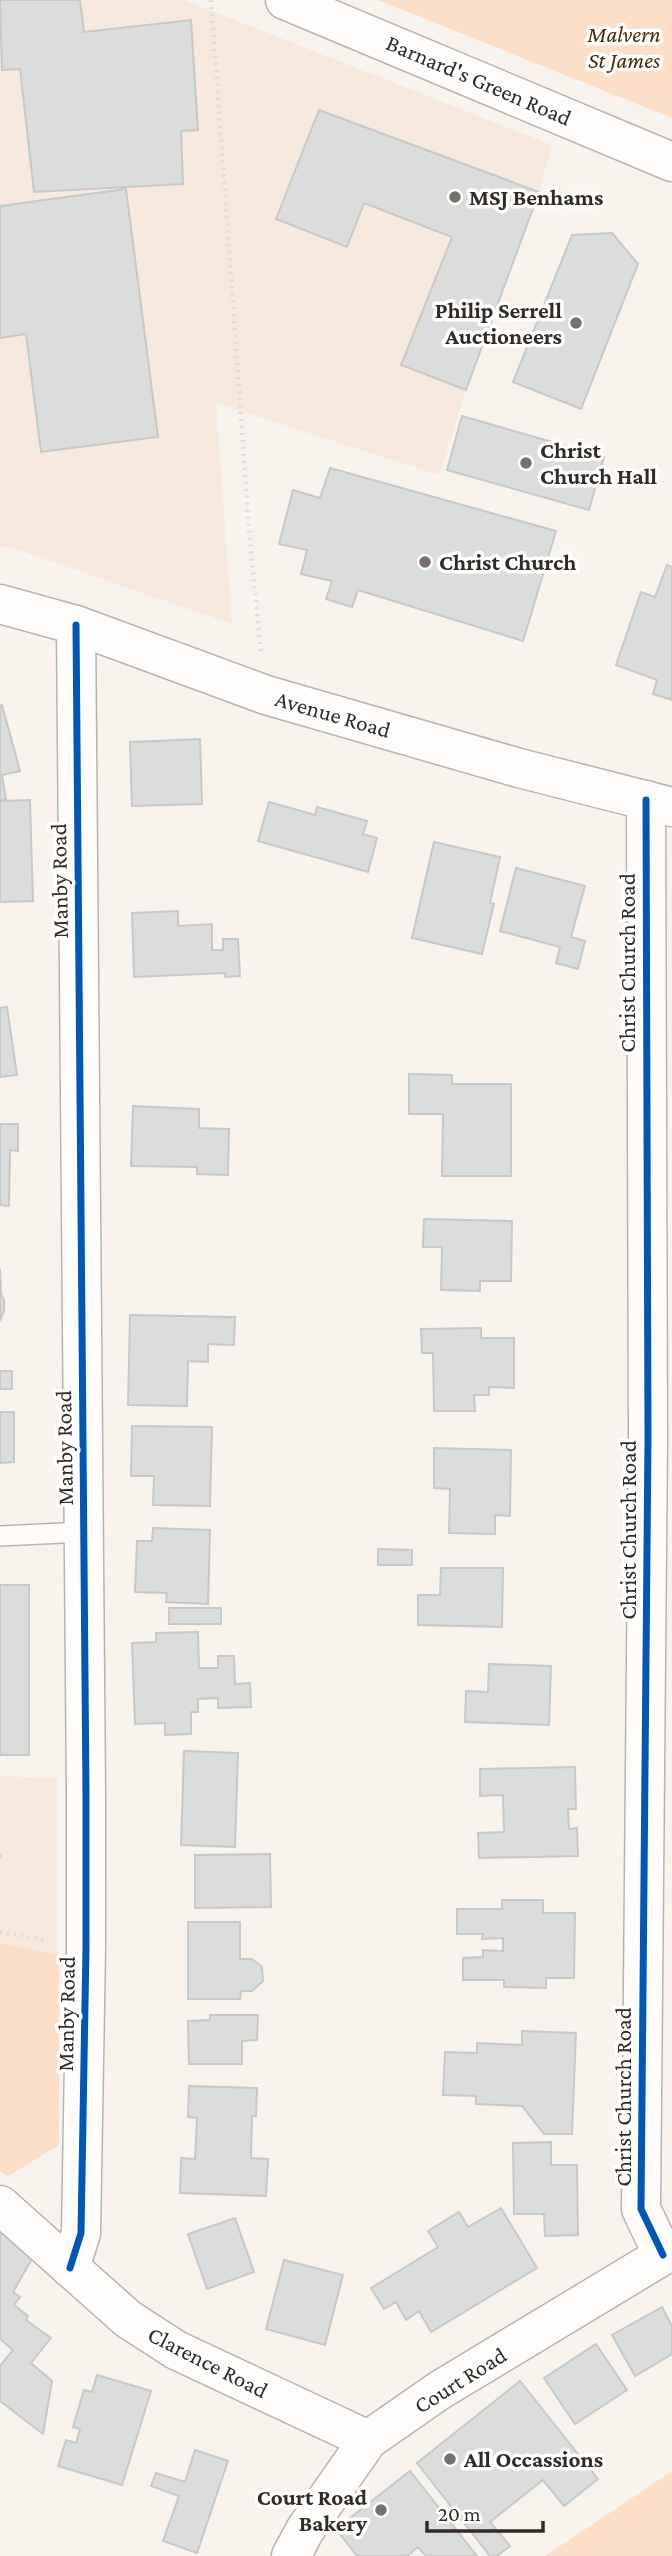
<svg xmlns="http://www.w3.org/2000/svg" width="672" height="2556" font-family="'Crimson Pro',serif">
  <rect width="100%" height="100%" fill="#f9f3ee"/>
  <path fill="#f7e9dd" d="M 0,0 L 184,0 L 552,145 L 539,192 L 466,390 L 439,475 L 216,403 L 232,624 L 21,551 L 0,546 Z
    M 0,1776 L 57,1778 L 59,2145 L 8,2176 L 0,2171 Z"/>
  <path fill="#fcdfc6" d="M 377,0 L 672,0 L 672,118 L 418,16 Z
    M 0,1943 L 59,1955 L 59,2145 L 8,2176 L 0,2171 Z
    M 672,2471 L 672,2556 L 545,2556 Z"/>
  <path fill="#dbdcdc" stroke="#c7c8c8" stroke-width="2" d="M 0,0 L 80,0 L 84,32 L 191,20 L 198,130 L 181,131 L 183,184 L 34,192 L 20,69 L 2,70 Z
    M 319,110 L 539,192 L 466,390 L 401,365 L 452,237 L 364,203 L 347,247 L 276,219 Z
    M 126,189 L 158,437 L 41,452 L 26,334 L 0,338 L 0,206 Z
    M 612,233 L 638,264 L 581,409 L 513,382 L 572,235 Z
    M 462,416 L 604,457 L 589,510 L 447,470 Z
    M 330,468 L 556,531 L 523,641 L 358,590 L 352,607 L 326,599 L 332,581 L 301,574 L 307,550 L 279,544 L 293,490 L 320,498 Z
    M 667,565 L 672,567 L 672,700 L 653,694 L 657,680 L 616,665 L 641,592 L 655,597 Z
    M 2,705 L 20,771 L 2,775 L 6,799 L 0,800 L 0,706 Z
    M 200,739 L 202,804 L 132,806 L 130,742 Z
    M 30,800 L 33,901 L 0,902 L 0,801 Z
    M 269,802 L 315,815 L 317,807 L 367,821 L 363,834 L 377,838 L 368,872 L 258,841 Z
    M 434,842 L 500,857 L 490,903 L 494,904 L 482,954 L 412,938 Z
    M 516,868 L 585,886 L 571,937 L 585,941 L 578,969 L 556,963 L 560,947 L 500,931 Z
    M 178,911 L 178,926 L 212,924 L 212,950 L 223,950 L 223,939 L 238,939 L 240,976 L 225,977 L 225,973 L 134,977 L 132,913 Z
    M 7,1007 L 17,1075 L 0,1077 L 0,1008 Z
    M 409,1074 L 452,1075 L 452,1084 L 511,1084 L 511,1176 L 442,1176 L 443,1114 L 409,1114 Z
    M 133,1106 L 199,1109 L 199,1128 L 229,1129 L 228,1175 L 197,1174 L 197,1167 L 131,1166 Z
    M 0,1124 L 18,1124 L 18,1151 L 10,1150 L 9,1206 L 0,1205 Z
    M 424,1219 L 512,1221 L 511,1281 L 480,1281 L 480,1291 L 441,1290 L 442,1247 L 423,1247 Z
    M 0,1269 L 1,1294 L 4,1300 L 4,1311 L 0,1321 Z
    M 130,1315 L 235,1317 L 234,1345 L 208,1344 L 208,1362 L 188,1361 L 187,1406 L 128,1405 Z
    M 481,1328 L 481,1338 L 514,1338 L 514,1388 L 489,1387 L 489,1395 L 474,1395 L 475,1411 L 434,1411 L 433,1353 L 422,1353 L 421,1329 Z
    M 0,1371 L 12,1371 L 12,1389 L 0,1389 Z
    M 0,1412 L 14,1412 L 14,1462 L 0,1463 Z
    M 132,1426 L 212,1427 L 210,1506 L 153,1505 L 154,1476 L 131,1476 Z
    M 434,1448 L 511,1450 L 510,1516 L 495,1515 L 495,1534 L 449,1533 L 450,1489 L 434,1488 Z
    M 153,1528 L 210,1530 L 208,1604 L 166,1602 L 167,1593 L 135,1592 L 137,1541 L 152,1541 Z
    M 378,1549 L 412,1550 L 412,1565 L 378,1565 Z
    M 441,1568 L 503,1568 L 502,1627 L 418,1625 L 418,1595 L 440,1595 Z
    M 0,1585 L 29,1585 L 29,1755 L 0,1755 Z
    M 169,1608 L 221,1608 L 221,1624 L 169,1624 Z
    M 198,1632 L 199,1668 L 218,1668 L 218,1656 L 234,1656 L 235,1684 L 250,1683 L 251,1707 L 218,1708 L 218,1698 L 198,1699 L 198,1712 L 191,1712 L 191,1734 L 165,1735 L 165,1723 L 135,1724 L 132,1643 L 156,1642 L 156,1633 Z
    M 489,1664 L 551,1666 L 549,1725 L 465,1722 L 466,1691 L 488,1692 Z
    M 184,1751 L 238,1753 L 235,1847 L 181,1845 Z
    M 575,1767 L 576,1809 L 568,1809 L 569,1829 L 577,1828 L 578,1856 L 479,1858 L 478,1833 L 504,1832 L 503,1795 L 480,1796 L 480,1769 Z
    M 270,1854 L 271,1907 L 195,1908 L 195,1855 Z
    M 502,1900 L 543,1900 L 543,1913 L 575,1913 L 574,1978 L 546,1978 L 546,1988 L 504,1987 L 504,1980 L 463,1980 L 463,1958 L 483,1957 L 483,1950 L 503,1951 L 503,1938 L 482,1939 L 483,1934 L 457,1934 L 457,1909 L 502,1909 Z
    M 188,1922 L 240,1922 L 240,1959 L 252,1959 L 262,1967 L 263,1981 L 252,1991 L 241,1991 L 240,1999 L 188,1999 Z
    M 210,2015 L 258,2015 L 257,2040 L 242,2041 L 242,2064 L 189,2064 L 188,2021 L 210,2020 Z
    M 522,2031 L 576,2033 L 572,2134 L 544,2134 L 522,2106 L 476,2104 L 476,2096 L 443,2095 L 445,2052 L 477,2053 L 477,2043 L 522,2045 Z
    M 189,2086 L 257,2088 L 256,2116 L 252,2116 L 251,2158 L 268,2159 L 266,2196 L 180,2193 L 181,2158 L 195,2159 L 197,2118 L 188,2117 Z
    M 551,2142 L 551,2165 L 577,2165 L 578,2235 L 545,2236 L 544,2214 L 514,2214 L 513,2143 Z
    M 501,2208 L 537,2268 L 431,2332 L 419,2311 L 406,2320 L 396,2302 L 384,2309 L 371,2288 L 438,2247 L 428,2231 L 459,2212 L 468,2227 Z
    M 235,2218 L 254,2272 L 207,2289 L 188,2234 Z
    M 0,2227 L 32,2259 L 13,2292 L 20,2297 L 14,2305 L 28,2316 L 26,2320 L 51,2338 L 31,2363 L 52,2381 L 43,2434 L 0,2401 L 0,2366 L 13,2350 L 0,2339 Z
    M 284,2260 L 343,2275 L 325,2345 L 266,2329 Z
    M 662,2307 L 672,2326 L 672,2354 L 635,2376 L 612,2335 Z
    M 596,2344 L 627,2390 L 575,2424 L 544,2378 Z
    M 97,2375 L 151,2391 L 122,2485 L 58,2466 L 66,2440 L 76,2443 L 80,2429 L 73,2427 L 84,2390 L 92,2392 Z
    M 520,2381 L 598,2479 L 564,2506 L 543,2480 L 490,2522 L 510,2546 L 497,2556 L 490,2556 L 417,2463 Z
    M 195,2450 L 228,2461 L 197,2553 L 163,2541 L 179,2496 L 151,2486 L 156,2473 L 185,2482 Z
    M 410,2471 L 477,2556 L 426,2556 L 418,2547 L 407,2556 L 357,2556 L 336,2529 Z"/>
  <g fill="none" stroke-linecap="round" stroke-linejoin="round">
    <g stroke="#b9b3ae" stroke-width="22">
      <path id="service" d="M 0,1536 L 84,1532"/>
    </g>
    <g stroke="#b9b3ae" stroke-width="41">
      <path id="minor" d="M 646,800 L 648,1439 L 641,2209 L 663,2255
        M 0,2205 L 128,2319 L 176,2350 L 368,2440
        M 70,2268 L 81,2233 L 86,1947 L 86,1795 L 76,625"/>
    </g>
    <g stroke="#b9b3ae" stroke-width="41">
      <path id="tertiary" d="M 0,604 L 76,625 L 266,695 L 519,768 L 672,807
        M 291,2556 L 305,2530 L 368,2440 L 440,2390 L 672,2250"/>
    </g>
    <g stroke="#b9b3ae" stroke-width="41">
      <path id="secondary" d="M 285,0 L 672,162"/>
    </g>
    <path stroke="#dfdcda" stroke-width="4.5" stroke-dasharray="2 5" stroke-linecap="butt" d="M 211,0 L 250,541 L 261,652
      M 0,1856 L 7,1856
      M 0,1932 L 47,1940"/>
    <use href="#service" stroke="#fefdfc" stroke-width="19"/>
    <use href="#minor" stroke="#fefdfc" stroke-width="38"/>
    <use href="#tertiary" stroke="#fefdfc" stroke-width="38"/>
    <use href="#secondary" stroke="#fefdfc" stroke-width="38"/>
    <g stroke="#fff" stroke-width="11">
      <path id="cycleway" d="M 646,800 L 648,1439 L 641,2209 L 663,2255
        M 70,2268 L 81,2233 L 86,1947 L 86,1795 L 76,625"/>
    </g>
    <use href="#cycleway" stroke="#0057b8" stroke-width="7"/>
  </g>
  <g fill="#78716b" stroke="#fff" stroke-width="2.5">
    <circle cx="455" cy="197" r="7"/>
    <circle cx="576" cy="323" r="7"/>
    <circle cx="526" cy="463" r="7"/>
    <circle cx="425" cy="562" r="7"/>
    <circle cx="450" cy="2459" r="7"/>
    <circle cx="381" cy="2510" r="7"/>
  </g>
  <g text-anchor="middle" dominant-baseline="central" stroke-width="7" stroke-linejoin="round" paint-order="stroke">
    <g font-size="23" font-style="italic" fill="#4a2b09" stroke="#fff">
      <text x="624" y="34">Malvern<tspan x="624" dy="26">St James</tspan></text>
    </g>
    <g font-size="23" fill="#322b25" stroke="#fff">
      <text transform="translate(479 80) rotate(23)">Barnard's Green Road</text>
      <text transform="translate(333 714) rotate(16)">Avenue Road</text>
      <text transform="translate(59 881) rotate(-91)">Manby Road</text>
      <text transform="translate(627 963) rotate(-90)">Christ Church Road</text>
      <text transform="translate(64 1448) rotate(-91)">Manby Road</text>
      <text transform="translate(628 1530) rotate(-90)">Christ Church Road</text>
      <text transform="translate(66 2014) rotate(-89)">Manby Road</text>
      <text transform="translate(623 2097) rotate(-90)">Christ Church Road</text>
      <text transform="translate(208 2362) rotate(27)">Clarence Road</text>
      <text transform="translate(460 2380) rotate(-32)">Court Road</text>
    </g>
    <g font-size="23" font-weight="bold" fill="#322b25" stroke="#fff" text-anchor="start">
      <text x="469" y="197">MSJ Benhams</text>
      <text x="562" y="310" text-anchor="end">Philip Serrell<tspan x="562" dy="26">Auctioneers</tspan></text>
      <text x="540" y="450">Christ<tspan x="540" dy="26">Church Hall</tspan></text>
      <text x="439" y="562">Christ Church</text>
      <text x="464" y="2459">All Occassions</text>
      <text x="367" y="2497" text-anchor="end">Court Road<tspan x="367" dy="26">Bakery</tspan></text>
    </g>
  </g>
  <path d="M427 2521v10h116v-10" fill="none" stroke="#322b25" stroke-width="3.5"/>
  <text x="438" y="2521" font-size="21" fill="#322b25" stroke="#ffffff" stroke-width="5" paint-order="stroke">20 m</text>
</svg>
